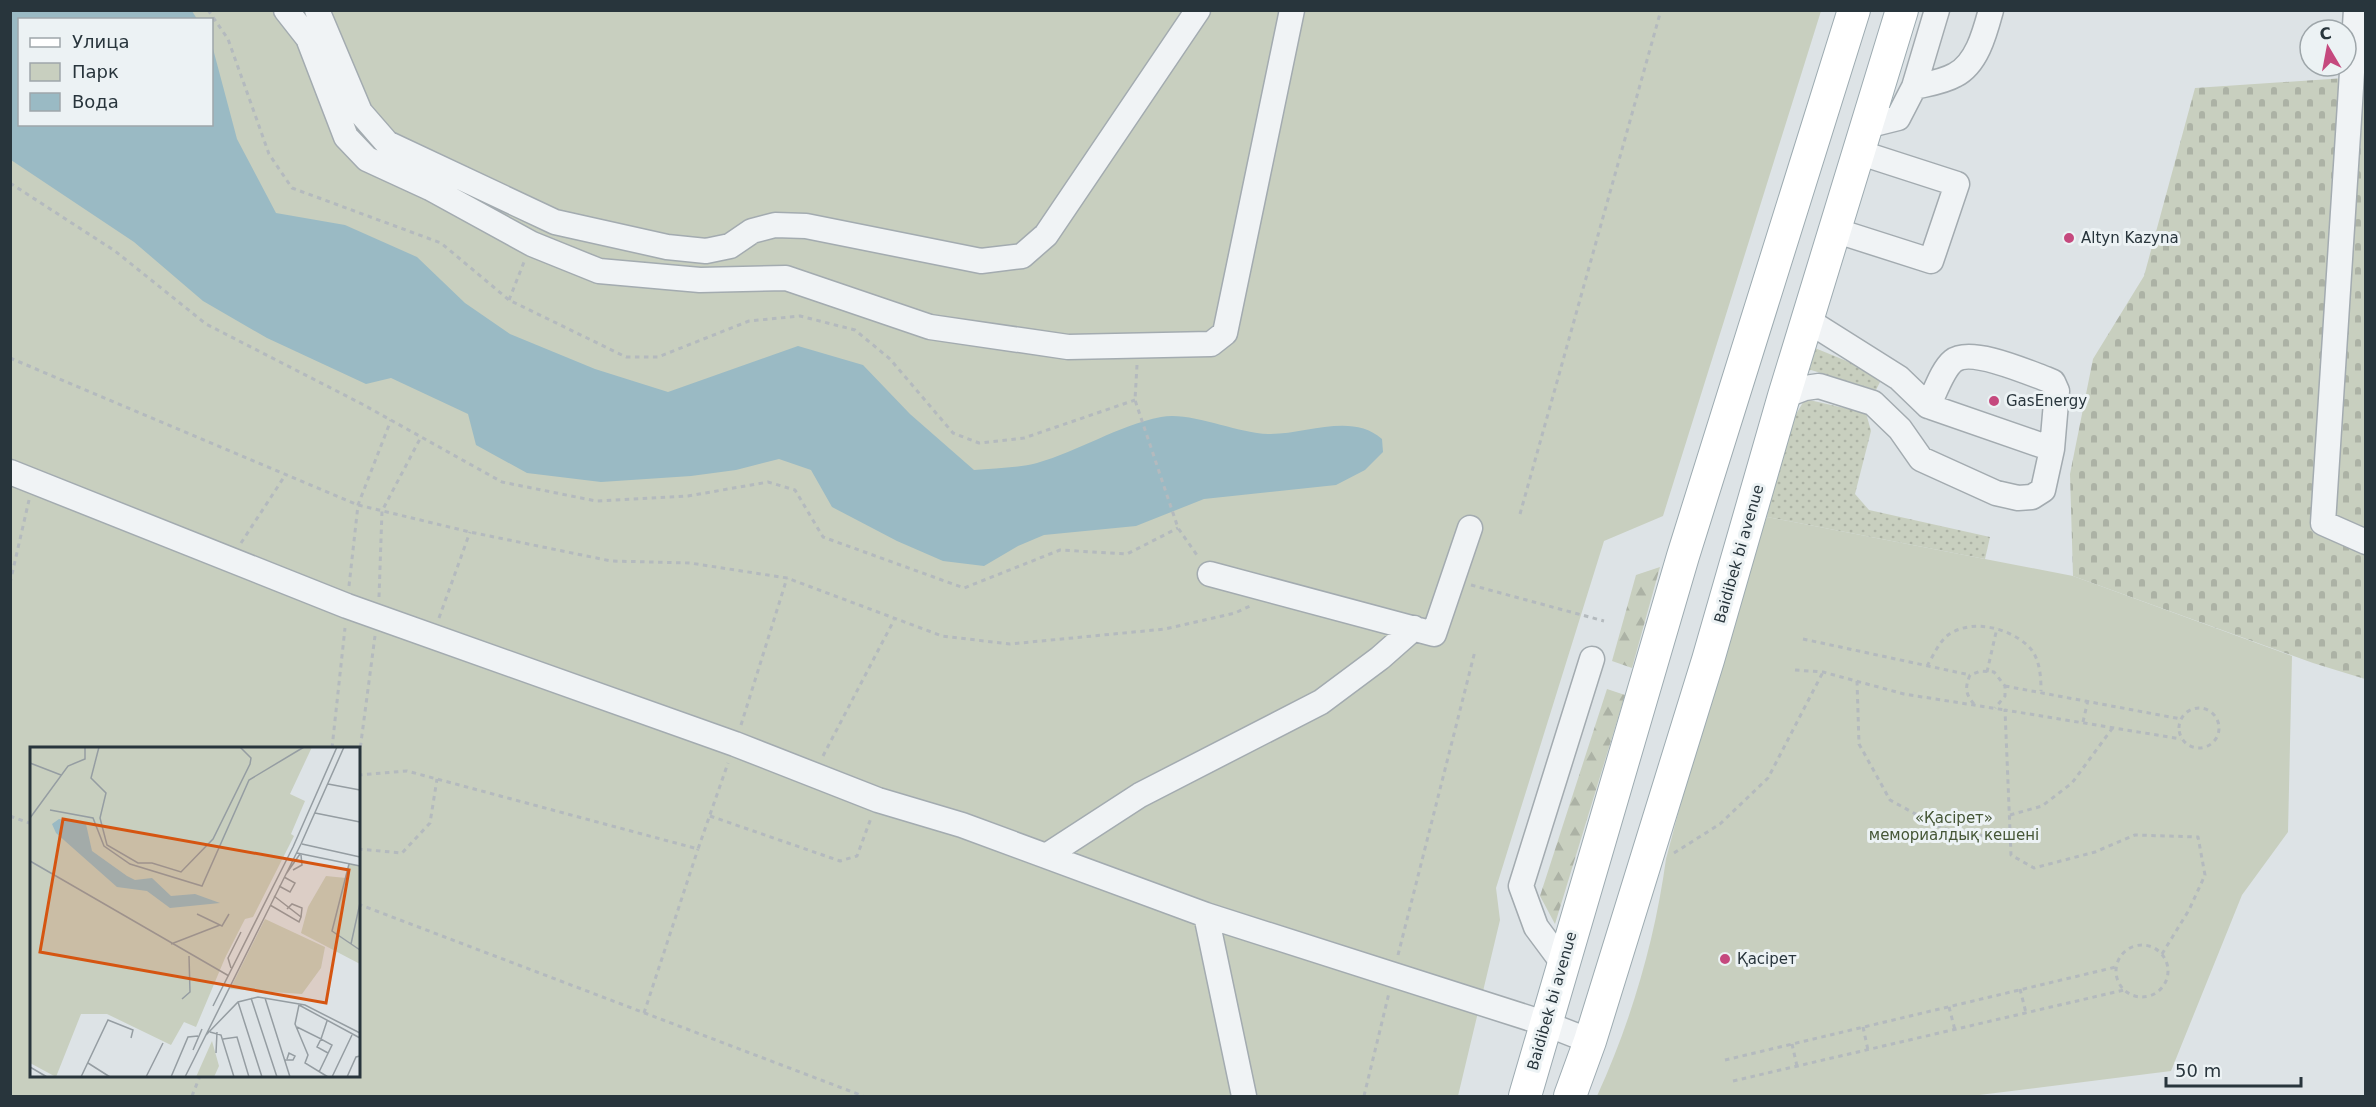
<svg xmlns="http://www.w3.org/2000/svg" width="2376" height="1107" font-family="'DejaVu Sans',sans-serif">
  <defs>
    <pattern id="grass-dots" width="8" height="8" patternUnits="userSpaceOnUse" patternTransform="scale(1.5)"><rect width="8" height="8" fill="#c8cfbf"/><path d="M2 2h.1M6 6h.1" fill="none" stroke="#acb2a5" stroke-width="1.8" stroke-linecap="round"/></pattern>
    <pattern id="forest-firs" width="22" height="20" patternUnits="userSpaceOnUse" patternTransform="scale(1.5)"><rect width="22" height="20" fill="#c8cfbf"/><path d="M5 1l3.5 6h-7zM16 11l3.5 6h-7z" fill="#acb2a5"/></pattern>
    <pattern id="cemetery-stones" width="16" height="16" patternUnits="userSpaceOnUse" patternTransform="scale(1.5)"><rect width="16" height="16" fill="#c8cfbf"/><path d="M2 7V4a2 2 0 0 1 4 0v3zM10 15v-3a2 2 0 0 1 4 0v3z" fill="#acb2a5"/></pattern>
  </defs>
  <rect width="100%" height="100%" fill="#dde3e6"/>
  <path fill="url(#grass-dots)" d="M 1810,346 L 1876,373 L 1881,380 L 1876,390 L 1811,370 L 1798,374 Z
    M 1805,399 L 1866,413 L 1871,431 L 1855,494 L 1869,510 L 1990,537 L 1985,559 L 1767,517 L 1782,438 Z"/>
  <path fill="url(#forest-firs)" d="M 1660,567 L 1632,668 L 1612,661 L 1636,575 Z
    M 1607,689 L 1625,695 L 1555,924 L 1540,896 Z"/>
  <path fill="url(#cemetery-stones)" d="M 2365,11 L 2365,679 L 2313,663 L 2073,576 L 2070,474 L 2093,359 L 2144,276 L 2195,88 L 2360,77 Z"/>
  <path fill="#c8cfbf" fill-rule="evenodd" d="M 10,11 L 1821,11 L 1663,516 L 1604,541 L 1496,888 L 1500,920 L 1458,1096 L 11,1096 ZM 20,20 L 212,20 L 212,124 L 20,124 ZM 32,748 L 358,748 L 358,1076 L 32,1076 Z
    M 1767,517 L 2073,576 L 2292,656 L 2288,832 L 2242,895 L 2171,1071 L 1971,1096 L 1597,1096 C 1631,1022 1655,940 1666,859 L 1729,621 Z"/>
  <path fill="#9abac4" d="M 11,10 L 192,11 L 197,19 L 20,20 L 20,124 L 212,124 L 212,45 L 237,139 L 276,213 L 345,225 L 417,257 L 465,303 L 510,334 L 595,369 L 668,392 L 798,346 L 863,365 L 910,414 L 974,470 C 994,468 1018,468 1037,463 C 1079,451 1117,426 1161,417 C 1190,411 1236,433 1268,434 C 1306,435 1351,412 1382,439 L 1383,452 L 1365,470 L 1336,485 L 1204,499 L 1136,526 L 1044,535 L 1018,546 L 984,566 L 943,561 L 897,541 L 832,507 L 811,470 L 779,459 L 736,470 L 691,476 L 601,482 L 527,473 L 476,445 L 468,414 L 391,378 L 366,384 L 267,338 L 203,301 L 134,242 L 11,160 Z"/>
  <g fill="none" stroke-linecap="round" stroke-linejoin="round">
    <g stroke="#a3abb0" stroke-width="27">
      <path id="minor" d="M 286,10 L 308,38 L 346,137 L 367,159 L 430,188 L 532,244 L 599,271 L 700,280 L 786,278 L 930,327 L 1068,347 L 1211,344 L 1225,333 L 1292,10
        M 317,10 L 360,112 L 387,143 L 555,222 L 667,247 L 706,251 L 730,246 L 752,231 L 775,225 L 806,226 L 981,261 L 1022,256 L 1046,235 L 1198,10
        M 2356,10 L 2323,523 L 2366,542
        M 1914,87 C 1927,84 1943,82 1955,75 C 1977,64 1985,32 1991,10
        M 1866,126 L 1898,118 L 1914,87 L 1937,10
        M 1834,230 L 1931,261 L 1957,184 L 1858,152
        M 1784,396 L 1805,388 L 1819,386 L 1873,403 L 1900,429 L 1921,459 L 1996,493 L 2018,498 L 2032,497 L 2043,490 L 2052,449 L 1928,406 L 1899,378 L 1807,320
        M 1928,406 C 1935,393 1942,370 1953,361 C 1970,347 2027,372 2046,379 L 2053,382 L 2057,391 L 2052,449
        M 10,472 L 347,606 L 735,744 L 878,800 L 962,825 L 1206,915 L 1544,1023 L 1590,1041
        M 1210,574 L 1434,634 L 1470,528
        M 1046,856 L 1140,795 L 1321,702 L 1380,658 L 1414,628
        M 1206,915 L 1244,1096
        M 1562,962 L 1536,927 L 1521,886 L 1592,659"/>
    </g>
    <g stroke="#9dabb1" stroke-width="34">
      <path id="major" d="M 1525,1096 L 1683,556 L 1854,10
        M 1570,1096 L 1590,1041 L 1708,660 L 1784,396 L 1902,10"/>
    </g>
    <path stroke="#b4babe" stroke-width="3" stroke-dasharray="4.5 4.5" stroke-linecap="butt" d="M 208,10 L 228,39 L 269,154 L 292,188 L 441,243 L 509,300 L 626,357 L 658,357 L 749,321 L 800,316 L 855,330 L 890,359 L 953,433 L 979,443 L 1024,438 L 1135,400
      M 10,183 L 115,251 L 206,324 L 362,404 L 502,482 L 596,501 L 688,496 L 768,482 L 795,490 L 823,537 L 964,588 L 1060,550 L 1127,554 L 1178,528
      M 509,300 L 524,262
      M 10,358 L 358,505 L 470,532 L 611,561 L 690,563 L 787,578 L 942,636 L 1010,644 L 1165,629 L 1235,613 L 1250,606
      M 1137,365 L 1135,400 L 1178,528 L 1199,558
      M 1520,514 L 1661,10
      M 241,543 L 286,474
      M 10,583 L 29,500
      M 1471,585 L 1604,621
      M 349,586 L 358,505 L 391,420
      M 379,597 L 382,511 L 421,437
      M 439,618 L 470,532
      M 1803,639 L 1970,675
      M 1927,666 C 1933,656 1939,642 1948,635 C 1972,618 2010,628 2029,647 C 2040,658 2041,677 2041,691
      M 1795,670 L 1823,672 L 1904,694 L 2005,710
      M 1987,672 L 1997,628
      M 1857,681 L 1859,744 L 1890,800 L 1941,828 L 2011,841
      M 2005,686 L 2181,719
      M 1974,704 C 1965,694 1965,687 1970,675 L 1981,671 L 1994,672 L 2005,686 L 2005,696 L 1995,708
      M2179 728a20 20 0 1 1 40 0a20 20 0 1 1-40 0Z
      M 2083,722 L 2088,700
      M 741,725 L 787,578
      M 332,748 L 345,628
      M 823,756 L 894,620
      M 358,765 L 375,636
      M 358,775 L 407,771 L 698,849 L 728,763
      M 2010,815 L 2042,806 L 2072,783 L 2114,726
      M 10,816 L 32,824
      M 710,816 L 840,861 L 857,856 L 871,818
      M 358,849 L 402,853 L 430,823 L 437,779
      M 1674,853 L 1720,824 L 1768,778 L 1823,672
      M 358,904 L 863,1096
      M2116 971a26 26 0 1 1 52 0a26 26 0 1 1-52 0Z
      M 2162,954 L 2189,910 L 2205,875 L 2198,837 L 2135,835 L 2095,852 L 2034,868 L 2011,855 L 2005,710 L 2181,739
      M 1398,955 L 1475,651
      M 2020,989 L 2026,1013
      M 1949,1007 L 1955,1030
      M 644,1013 L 698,849
      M 1863,1027 L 1868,1050
      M 1792,1044 L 1797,1066
      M 1725,1060 L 2116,967
      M 1733,1081 L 2124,990
      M 192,1096 L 200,1076
      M 1364,1096 L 1389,993"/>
    <use href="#minor" stroke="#f0f3f5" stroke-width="24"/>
    <use href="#major" stroke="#fff" stroke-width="32"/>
  </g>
  <g fill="#c5497e" stroke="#ecf2f4" stroke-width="2">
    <circle cx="2069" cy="238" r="6"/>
    <circle cx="1994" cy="401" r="6"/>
    <circle cx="1725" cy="959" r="6"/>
  </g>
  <g text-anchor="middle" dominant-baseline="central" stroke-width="6" stroke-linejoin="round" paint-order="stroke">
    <g font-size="15" fill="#28353c" stroke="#ecf2f4" text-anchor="start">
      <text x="2081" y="238">Altyn Kazyna</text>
      <text x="2006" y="401">GasEnergy</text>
      <text x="1737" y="959">Қасірет</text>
    </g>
    <g font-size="15" fill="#28353c" stroke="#ecf2f4">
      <text transform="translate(1739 554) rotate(-74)">Baidibek bi avenue</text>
      <text transform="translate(1552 1001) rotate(-74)">Baidibek bi avenue</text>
    </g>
    <g font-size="15" fill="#455636" stroke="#ecf2f4">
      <text x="1954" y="818">«Қасірет»<tspan x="1954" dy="17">мемориалдық кешені</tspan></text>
    </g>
  </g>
  <g transform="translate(30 747)">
    <rect width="330" height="330" fill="#dde3e6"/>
    <path d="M 319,117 L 330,119 L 330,217 L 271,186 L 278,160 L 296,129 L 316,131 Z" fill="#c8cfbf"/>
    <path d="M 0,0 L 282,0 L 260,47 L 275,54 L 261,87 L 264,89 L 223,170 L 215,172 L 195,211 L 166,280 L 154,275 L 141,298 L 77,267 L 51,267 L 26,330 L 0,316 ZM 235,172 L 295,200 L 291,221 L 272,247 L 200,242 ZM 182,294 L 189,319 L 184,330 L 166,330 Z" fill="#c8cfbf"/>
    <path d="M 29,72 L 56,77 L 62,104 L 97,129 L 105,133 L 122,131 L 141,149 L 165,147 L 190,156 L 140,161 L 117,144 L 87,140 L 26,86 L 22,77 Z" fill="#9abac4"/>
    <path fill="none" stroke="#959da2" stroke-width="1.5" d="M 69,0 L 61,31 L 76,46 L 70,71 L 77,98 L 108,116 L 122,116 L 151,125 L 183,92 L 220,17 L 221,11 L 210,0M 0,16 L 31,28M 298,37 L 330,43M 20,63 L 63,71 L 74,99 L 100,117 L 172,139 L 219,33 L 274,0M 285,66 L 330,75M 0,71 L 38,19 L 55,12 L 55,0M 272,97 L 330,110M 267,106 L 330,119M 0,114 L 199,229M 319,117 L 302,184 L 330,203M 263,123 L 272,118 L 271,108M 256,127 L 270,107M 249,139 L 260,145 L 265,136 L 254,130M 240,158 L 269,175 L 271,170 L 244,149M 257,162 L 262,157 L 272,161 L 271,170M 167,167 L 192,179 L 199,167M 141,197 L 190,178M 321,197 L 330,156M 201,221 L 198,211 L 211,185M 221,251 L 247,330M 235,251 L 260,330M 152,252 L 160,245 L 159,209M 208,255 L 232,330M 269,258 L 265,277 L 278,308 L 275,316 L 298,330M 269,258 L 330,291M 183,259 L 263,100 L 307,0M 267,280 L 291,292 L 297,274M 180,285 L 191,288 L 204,330M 176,288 L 208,255 L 228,250 L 275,258 L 330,286M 193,292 L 207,290 L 219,330M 163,303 L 172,282M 186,306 L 187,285M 255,313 L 263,313 L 265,309 L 259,306 L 257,312M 58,316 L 80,330M 0,320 L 17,330M 289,325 L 302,298 L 291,292 L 287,300 L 298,306M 51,330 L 78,273 L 103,283 L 101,291M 116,330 L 133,296M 141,330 L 158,290 L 168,289M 155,330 L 271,97 L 314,0M 302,330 L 322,288M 317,330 L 326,310 L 330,309"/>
    <path fill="#d55511" fill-opacity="0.15" stroke="#d55511" stroke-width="3" d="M 33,72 L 319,123 L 296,256 L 10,205 Z"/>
    <rect width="330" height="330" fill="none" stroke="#28353c" stroke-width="3"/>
  </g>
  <rect width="2376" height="1107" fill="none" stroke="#28353c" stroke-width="24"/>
  <rect x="18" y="18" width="195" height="108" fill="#ecf2f4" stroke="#9ea6aa" stroke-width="1.5"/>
  <rect x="30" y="38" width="30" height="9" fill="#ffffff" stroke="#9ea6aa" stroke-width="1.5"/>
  <text x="72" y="48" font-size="18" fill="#28353c">Улица</text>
  <rect x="30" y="63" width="30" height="18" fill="#c8cfbf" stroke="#9ea6aa" stroke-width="1.5"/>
  <text x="72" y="78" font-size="18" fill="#28353c">Парк</text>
  <rect x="30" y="93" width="30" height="18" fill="#9abac4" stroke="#9ea6aa" stroke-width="1.5"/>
  <text x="72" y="108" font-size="18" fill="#28353c">Вода</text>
  <g transform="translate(2328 48) rotate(350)"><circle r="28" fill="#ecf2f4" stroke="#9ea6aa" stroke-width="1.5"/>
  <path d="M0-4.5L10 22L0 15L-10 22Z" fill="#c5497e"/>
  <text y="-9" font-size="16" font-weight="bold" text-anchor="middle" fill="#28353c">С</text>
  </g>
  <path d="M2166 1077v9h135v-9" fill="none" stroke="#28353c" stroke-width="3"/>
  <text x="2175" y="1077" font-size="18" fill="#28353c" stroke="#ecf2f4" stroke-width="4.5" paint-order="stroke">50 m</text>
</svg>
